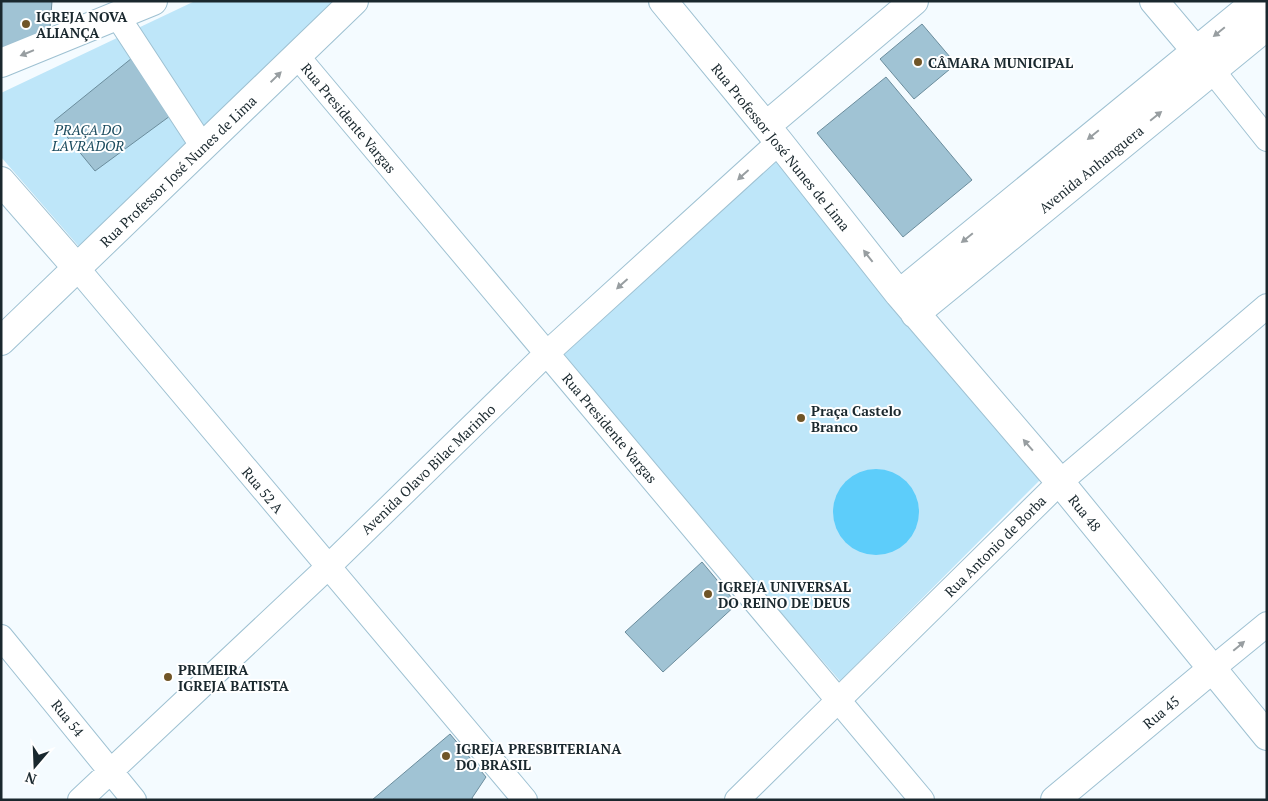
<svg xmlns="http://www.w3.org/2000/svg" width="1268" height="801" font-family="'PT Serif',serif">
  <rect width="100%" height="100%" fill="#f4fbff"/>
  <path fill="#bee6f9" d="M 195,1 L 341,1 L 81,249 L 1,157 L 1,93 Z
    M 776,161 L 1040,480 L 840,681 L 559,356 L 644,277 Z"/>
  <path fill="#5dcdfa" d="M833 512a43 43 0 1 1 86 0a43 43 0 1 1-86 0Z"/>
  <path fill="#a0c3d4" stroke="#6b8d9d" d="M 1,1 L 52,1 L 50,28 L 1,51 Z
    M 922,24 L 956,64 L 914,99 L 880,59 Z
    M 132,58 L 170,116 L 95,171 L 54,121 Z
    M 886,77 L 972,180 L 903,237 L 817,133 Z
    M 702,562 L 737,604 L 663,672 L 625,632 Z
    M 450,734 L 486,777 L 472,798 L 473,800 L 372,800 Z"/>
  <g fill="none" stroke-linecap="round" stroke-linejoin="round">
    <g stroke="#9ec1d2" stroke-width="26">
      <path id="street" d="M 118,17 L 203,147
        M 297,56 L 922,800
        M 1212,70 L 1267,139
        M 77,268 L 525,800
        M 1,637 L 134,800
        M 1212,669 L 1267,624
        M 80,800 L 328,567 L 547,353 L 779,142
        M 737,800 L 1060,482 L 1267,306"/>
    </g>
    <g stroke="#9ec1d2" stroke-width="30">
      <path id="secondary" d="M 663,1 L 779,142 L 899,294 L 1060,482 L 1267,736
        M 1154,1 L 1208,65
        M 1,63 L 153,1
        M 766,126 L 914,1
        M 1,181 L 77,268
        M 899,294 L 1257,1
        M 915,314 L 1267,26
        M 1,341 L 354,1
        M 1055,800 L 1212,669"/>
    </g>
    <use href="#street" stroke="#fff" stroke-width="24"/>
    <use href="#secondary" stroke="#fff" stroke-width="28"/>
  </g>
  <defs><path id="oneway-solid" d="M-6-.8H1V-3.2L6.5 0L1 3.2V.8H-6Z" transform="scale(1.25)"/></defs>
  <g fill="#989ea1">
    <use href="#oneway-solid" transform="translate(1219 32) rotate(141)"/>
    <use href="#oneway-solid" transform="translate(27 53) rotate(158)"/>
    <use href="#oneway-solid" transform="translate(276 77) rotate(-44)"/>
    <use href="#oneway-solid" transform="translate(1156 116) rotate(-39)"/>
    <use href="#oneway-solid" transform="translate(1093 135) rotate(141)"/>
    <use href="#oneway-solid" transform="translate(743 175) rotate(138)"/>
    <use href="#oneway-solid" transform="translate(967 238) rotate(141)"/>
    <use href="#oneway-solid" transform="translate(868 256) rotate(-128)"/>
    <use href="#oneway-solid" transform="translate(622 284) rotate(138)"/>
    <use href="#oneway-solid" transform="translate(1028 445) rotate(-131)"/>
    <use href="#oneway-solid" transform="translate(1239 646) rotate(-40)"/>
  </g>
  <g fill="#705527" stroke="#fff" stroke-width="2">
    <circle cx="26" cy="24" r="5"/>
    <circle cx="918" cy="62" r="5"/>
    <circle cx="801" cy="418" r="5"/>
    <circle cx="708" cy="594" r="5"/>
    <circle cx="168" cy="677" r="5"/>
    <circle cx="446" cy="756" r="5"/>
  </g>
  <g text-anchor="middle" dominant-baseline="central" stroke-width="4" stroke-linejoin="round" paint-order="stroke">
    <g font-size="14" font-weight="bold" fill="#1a282e" stroke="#fff" text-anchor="start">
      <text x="36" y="16">IGREJA NOVA<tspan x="36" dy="16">ALIANÇA</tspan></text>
      <text x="928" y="62">CÂMARA MUNICIPAL</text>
      <text x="811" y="410">Praça Castelo<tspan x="811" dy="16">Branco</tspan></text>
      <text x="718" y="586">IGREJA UNIVERSAL<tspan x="718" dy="16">DO REINO DE DEUS</tspan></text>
      <text x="178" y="669">PRIMEIRA<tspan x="178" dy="16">IGREJA BATISTA</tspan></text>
      <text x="456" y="748">IGREJA PRESBITERIANA<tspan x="456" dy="16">DO BRASIL</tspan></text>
    </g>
    <g font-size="14" fill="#1a282e" stroke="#fff">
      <text transform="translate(349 118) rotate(50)">Rua Presidente Vargas</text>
      <text transform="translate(781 147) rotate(51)">Rua Professor José Nunes de Lima</text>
      <text transform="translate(1091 169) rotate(-39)">Avenida Anhanguera</text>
      <text transform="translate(178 171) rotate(-44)">Rua Professor José Nunes de Lima</text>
      <text transform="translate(610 428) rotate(50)">Rua Presidente Vargas</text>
      <text transform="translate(428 469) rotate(-44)">Avenida Olavo Bilac Marinho</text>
      <text transform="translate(263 490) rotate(50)">Rua 52 A</text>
      <text transform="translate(1085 513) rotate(51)">Rua 48</text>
      <text transform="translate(995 546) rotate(-45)">Rua Antonio de Borba</text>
      <text transform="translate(1161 712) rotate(-40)">Rua 45</text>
      <text transform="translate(68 718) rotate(51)">Rua 54</text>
    </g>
    <g font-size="14" font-style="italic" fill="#1b4b5e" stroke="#fff">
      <text x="88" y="129">PRAÇA DO<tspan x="88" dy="16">LAVRADOR</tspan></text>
    </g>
  </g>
  <rect width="1268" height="801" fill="none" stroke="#1a282e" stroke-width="5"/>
  <g transform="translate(35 766) rotate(199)" stroke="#ffffff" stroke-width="4" paint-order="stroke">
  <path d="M0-4L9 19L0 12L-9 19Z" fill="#1a282e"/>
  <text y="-8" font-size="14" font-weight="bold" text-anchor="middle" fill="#1a282e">N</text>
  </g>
</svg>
